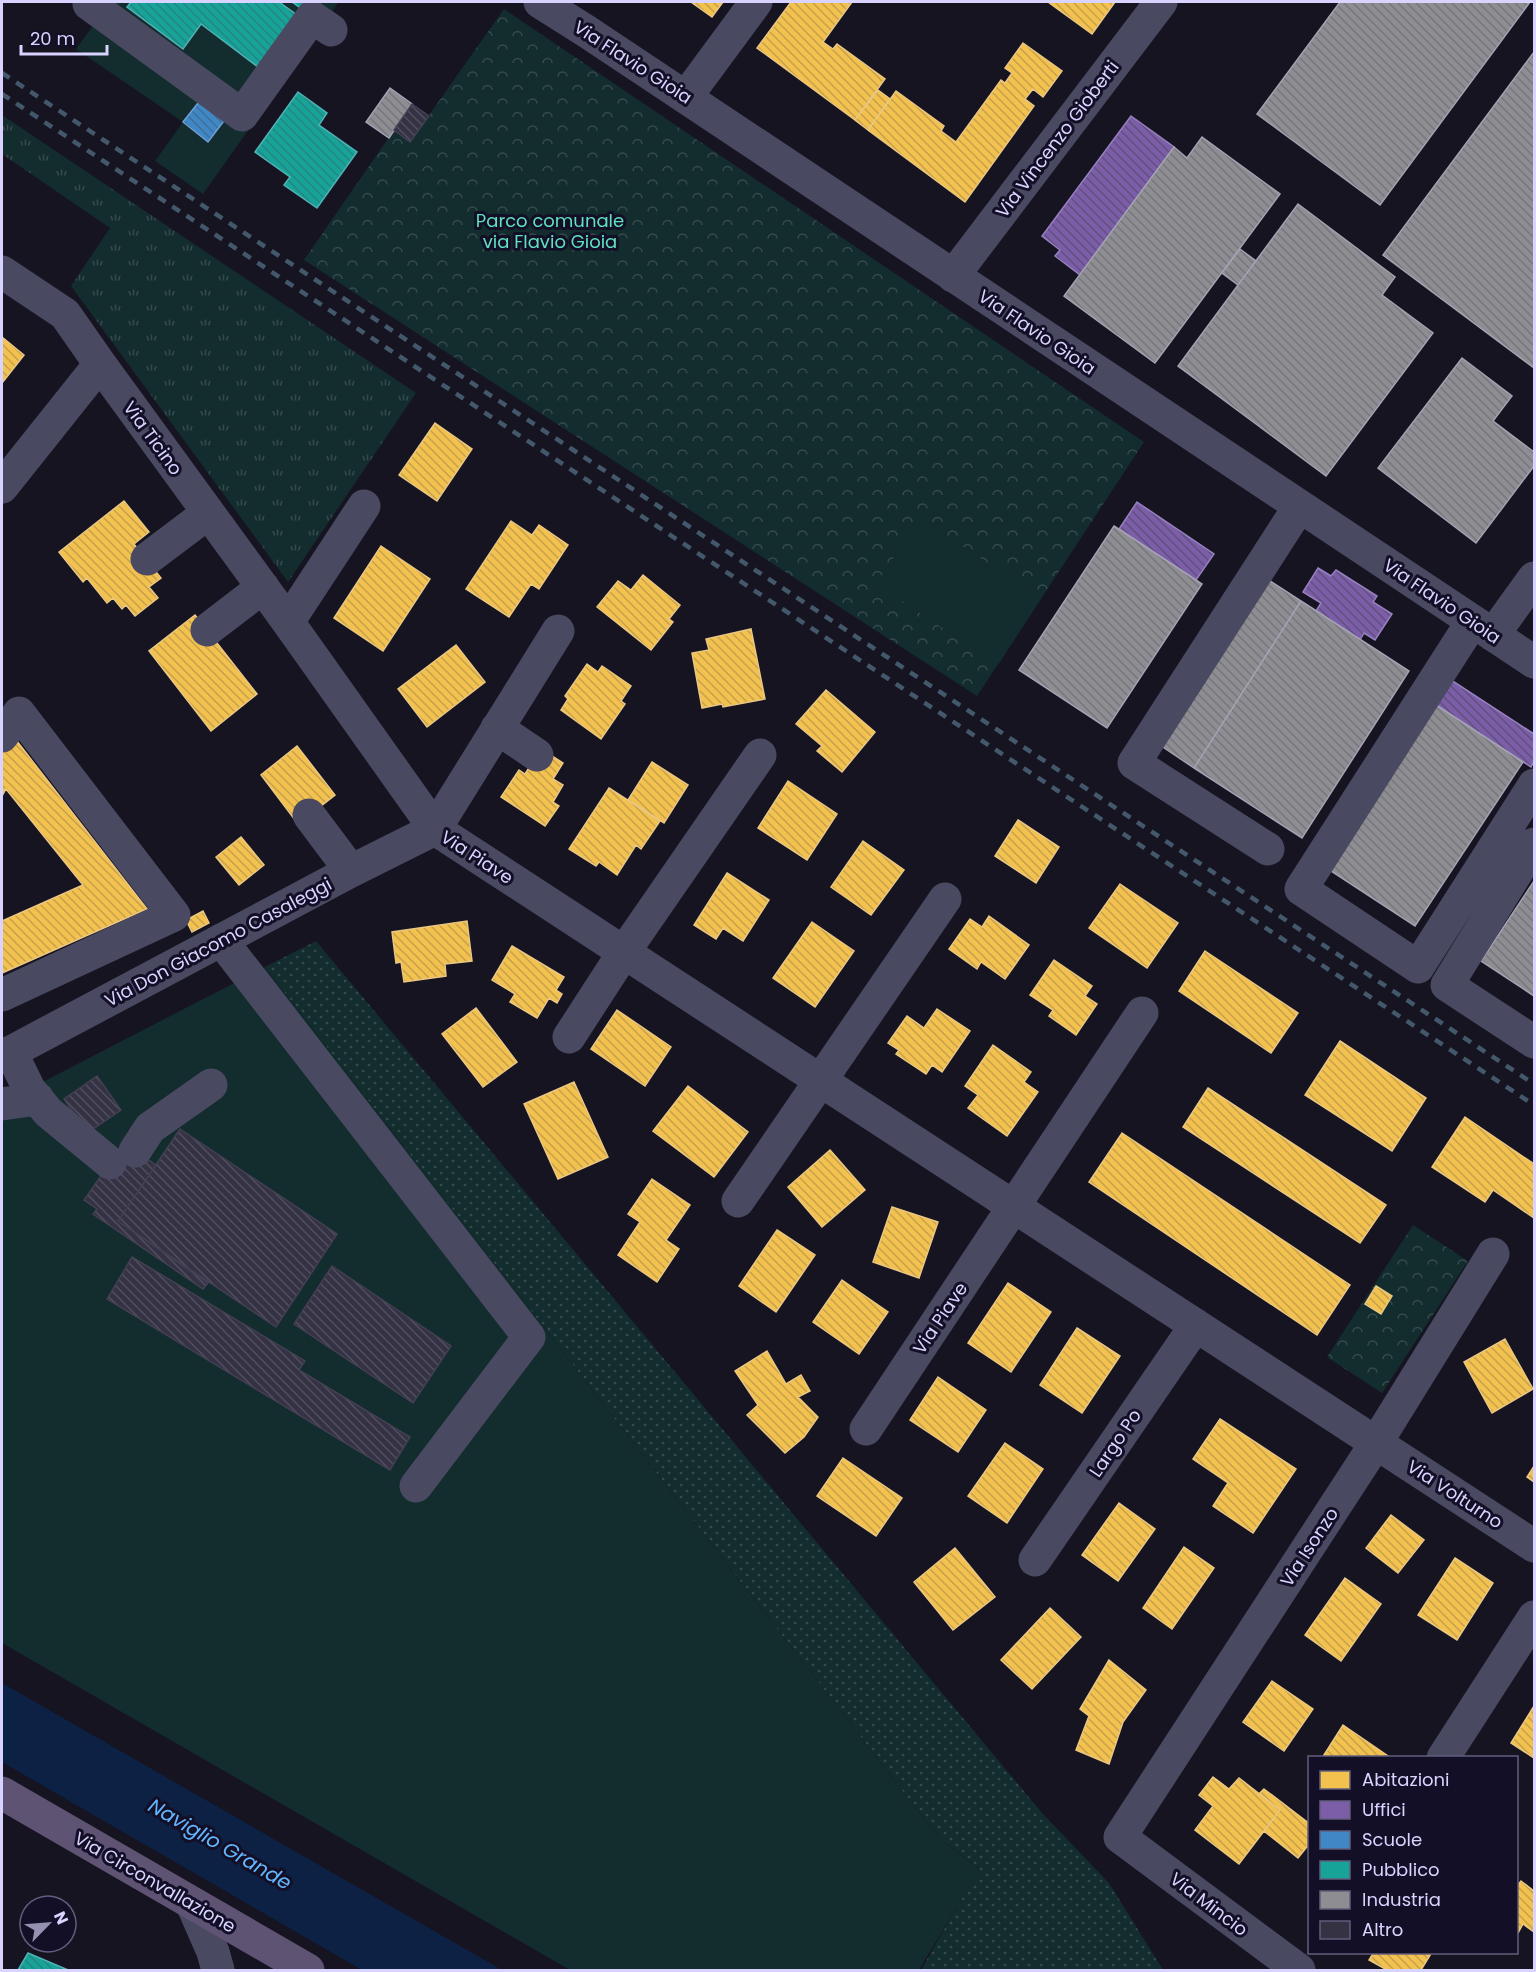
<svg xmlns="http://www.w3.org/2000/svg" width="1536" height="1972" font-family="Poppins,sans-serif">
  <defs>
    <pattern id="grass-tufts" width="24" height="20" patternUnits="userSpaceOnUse" patternTransform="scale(1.5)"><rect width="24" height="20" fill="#132c2d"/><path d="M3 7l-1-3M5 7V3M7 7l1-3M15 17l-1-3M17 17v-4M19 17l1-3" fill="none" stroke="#354a4c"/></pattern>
    <pattern id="park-crowns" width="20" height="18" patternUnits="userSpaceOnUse" patternTransform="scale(1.5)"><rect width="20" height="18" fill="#132c2d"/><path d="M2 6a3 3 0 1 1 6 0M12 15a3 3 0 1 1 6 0" fill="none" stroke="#354a4c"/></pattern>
    <pattern id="garden-dots" width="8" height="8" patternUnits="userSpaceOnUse" patternTransform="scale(1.5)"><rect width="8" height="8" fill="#132c2d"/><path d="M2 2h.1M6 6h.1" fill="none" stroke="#354a4c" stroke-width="1.8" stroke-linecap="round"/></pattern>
    <pattern id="homes-back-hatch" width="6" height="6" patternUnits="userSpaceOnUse" patternTransform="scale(1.5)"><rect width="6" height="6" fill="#f2c14e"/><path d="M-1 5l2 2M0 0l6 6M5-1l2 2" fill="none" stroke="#c6a14e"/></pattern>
    <pattern id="offices-back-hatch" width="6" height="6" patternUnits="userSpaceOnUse" patternTransform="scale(1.5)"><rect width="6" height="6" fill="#7b5ea7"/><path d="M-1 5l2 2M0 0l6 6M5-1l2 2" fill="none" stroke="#61507e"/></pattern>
    <pattern id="schools-back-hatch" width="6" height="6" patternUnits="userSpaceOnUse" patternTransform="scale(1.5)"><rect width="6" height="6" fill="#3f88c5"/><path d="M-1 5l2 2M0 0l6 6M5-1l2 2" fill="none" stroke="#406f9b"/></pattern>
    <pattern id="public-back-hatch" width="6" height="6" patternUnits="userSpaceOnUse" patternTransform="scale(1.5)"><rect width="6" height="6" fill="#17a398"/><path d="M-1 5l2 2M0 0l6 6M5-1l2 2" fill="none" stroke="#248581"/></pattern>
    <pattern id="industry-back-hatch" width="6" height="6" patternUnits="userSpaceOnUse" patternTransform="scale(1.5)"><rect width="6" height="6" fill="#8d8d92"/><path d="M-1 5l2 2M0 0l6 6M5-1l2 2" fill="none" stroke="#76767d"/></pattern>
    <pattern id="building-back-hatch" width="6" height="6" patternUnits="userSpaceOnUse" patternTransform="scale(1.5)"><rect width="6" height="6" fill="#343243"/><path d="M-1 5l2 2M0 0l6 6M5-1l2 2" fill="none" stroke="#514f5f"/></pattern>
  </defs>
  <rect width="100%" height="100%" fill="#161421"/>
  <path fill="url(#grass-tufts)" d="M 2,115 L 416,393 L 288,582 L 71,286 L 110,228 L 2,154 Z"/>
  <path fill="url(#park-crowns)" d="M 504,9 L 1144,442 L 977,696 L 304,260 L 394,130 L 410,142 Z
    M 1413,1225 L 1468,1261 L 1382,1393 L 1327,1357 Z"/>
  <path fill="url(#garden-dots)" d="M 316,941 L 1042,1813 L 1109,1883 L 1163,1970 L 921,1970 L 979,1868 L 939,1838 L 265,967 Z"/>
  <path fill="#132c2d" d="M 110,2 L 339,2 L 203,194 L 155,161 L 183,122 L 76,49 Z
    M 920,518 L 1041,599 L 998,665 L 876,584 Z
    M 265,967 L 939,1838 L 980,1869 L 919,1970 L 570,1970 L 2,1643 L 2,1091 L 29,1089 Z"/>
  <path fill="#0d2144" d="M 2,1683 L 502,1970 L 362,1970 L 2,1762 Z"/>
  <path fill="url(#homes-back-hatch)" stroke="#eac783" stroke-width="1.5" d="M 691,2 L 723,2 L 712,17 Z
    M 791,2 L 852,2 L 823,42 L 833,49 L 837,44 L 885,79 L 855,120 L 757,48 Z
    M 1048,2 L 1115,2 L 1092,34 Z
    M 1023,43 L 1062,71 L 1043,97 L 1033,89 L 1025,99 L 1034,106 L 965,202 L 868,130 L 896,91 L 944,126 L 941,131 L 956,142 L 1001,80 L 1005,83 L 1012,73 L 1005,68 Z
    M 878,90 L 890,99 L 868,130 L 855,120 Z
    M 2,337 L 24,355 L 2,383 Z
    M 435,423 L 472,449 L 437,501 L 399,475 Z
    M 124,501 L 149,532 L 134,544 L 161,578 L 149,587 L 158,598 L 135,616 L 126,605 L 122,609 L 113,598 L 107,603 L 87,578 L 83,582 L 59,552 Z
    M 511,521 L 532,535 L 539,525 L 568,545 L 539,589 L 531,584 L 509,617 L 466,589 Z
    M 381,546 L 430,579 L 383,651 L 334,618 Z
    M 643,575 L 680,605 L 669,619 L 673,622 L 651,650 L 597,607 L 618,581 L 631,590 Z
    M 195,615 L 257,694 L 211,731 L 149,651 Z
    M 751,629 L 765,699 L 723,707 L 722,704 L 702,708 L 692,653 L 709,650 L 706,639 Z
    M 456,645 L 485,682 L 427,727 L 398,689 Z
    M 587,664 L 598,672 L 602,666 L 631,686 L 621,701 L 625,704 L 601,739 L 561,710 L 568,699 L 565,696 Z
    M 826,690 L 875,732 L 842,772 L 817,751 L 822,746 L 796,724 Z
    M 13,736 L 147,909 L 2,973 L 2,921 L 83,885 L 6,789 L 2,796 L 2,751 Z
    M 297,746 L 335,795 L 298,824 L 261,775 Z
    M 541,749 L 563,763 L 553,779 L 563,785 L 553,802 L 559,806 L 545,826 L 501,797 L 519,770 L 525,774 Z
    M 652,762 L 688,785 L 664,823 L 628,800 Z
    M 788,781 L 837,814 L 807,860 L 758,828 Z
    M 609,788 L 660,821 L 641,849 L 636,845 L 617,875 L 599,862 L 596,866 L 569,849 Z
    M 1018,820 L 1059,847 L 1036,883 L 995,856 Z
    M 241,837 L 264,865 L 239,885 L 216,857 Z
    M 863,841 L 904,870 L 871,915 L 831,887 Z
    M 727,873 L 769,900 L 743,941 L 723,928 L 716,939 L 694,925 Z
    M 1120,884 L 1178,923 L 1147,968 L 1089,928 Z
    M 203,911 L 209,923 L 192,932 L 186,920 Z
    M 989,916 L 1029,945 L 1005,979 L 981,962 L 977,969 L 949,949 L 970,919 L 982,927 Z
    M 467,921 L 472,961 L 445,964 L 446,976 L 404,982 L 401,962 L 396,963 L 392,932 Z
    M 812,922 L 854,951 L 815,1007 L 773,978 Z
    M 512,946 L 564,977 L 556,990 L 562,994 L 557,1003 L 549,998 L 537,1018 L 510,1002 L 515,994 L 492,980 Z
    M 1205,951 L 1298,1013 L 1271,1053 L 1179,991 Z
    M 1054,960 L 1092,986 L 1085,996 L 1097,1004 L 1076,1035 L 1049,1016 L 1053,1010 L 1030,995 Z
    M 476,1008 L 517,1062 L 483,1087 L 442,1034 Z
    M 937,1009 L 970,1031 L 942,1072 L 932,1065 L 926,1074 L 896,1054 L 899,1050 L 888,1043 L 907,1016 L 924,1028 Z
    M 617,1010 L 671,1047 L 645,1086 L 591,1049 Z
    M 1340,1041 L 1426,1098 L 1392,1151 L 1305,1095 Z
    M 993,1045 L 1031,1072 L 1024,1082 L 1038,1092 L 1007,1136 L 968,1108 L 978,1095 L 965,1086 Z
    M 574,1082 L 608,1157 L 558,1179 L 524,1104 Z
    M 688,1086 L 748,1132 L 714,1177 L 653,1131 Z
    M 1208,1088 L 1386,1205 L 1360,1243 L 1183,1127 Z
    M 1465,1117 L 1534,1164 L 1534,1218 L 1493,1190 L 1485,1202 L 1432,1167 Z
    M 1122,1133 L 1350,1285 L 1317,1335 L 1089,1182 Z
    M 830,1150 L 865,1190 L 822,1227 L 788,1187 Z
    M 652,1179 L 690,1205 L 666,1240 L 679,1249 L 657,1282 L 618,1255 L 640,1222 L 628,1214 Z
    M 892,1207 L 938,1222 L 919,1278 L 873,1262 Z
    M 777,1230 L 815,1255 L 776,1312 L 739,1286 Z
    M 842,1280 L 888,1312 L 859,1354 L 813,1322 Z
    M 1008,1283 L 1051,1312 L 1011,1372 L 968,1343 Z
    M 1376,1286 L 1392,1296 L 1381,1314 L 1365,1304 Z
    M 1077,1328 L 1120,1356 L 1082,1413 L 1040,1385 Z
    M 1505,1339 L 1533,1389 L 1492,1413 L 1464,1362 Z
    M 767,1351 L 786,1384 L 801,1375 L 810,1391 L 798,1397 L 818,1417 L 804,1437 L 785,1453 L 747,1415 L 758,1405 L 735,1371 Z
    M 938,1377 L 986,1410 L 958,1452 L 910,1420 Z
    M 1220,1419 L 1296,1469 L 1253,1533 L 1213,1506 L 1228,1483 L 1193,1459 Z
    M 1005,1443 L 1043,1469 L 1007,1523 L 968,1496 Z
    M 843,1458 L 902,1498 L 876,1536 L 817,1496 Z
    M 1534,1466 L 1534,1482 L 1527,1477 Z
    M 1119,1503 L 1155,1529 L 1118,1581 L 1082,1555 Z
    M 1391,1515 L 1424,1540 L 1398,1573 L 1366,1548 Z
    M 1184,1547 L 1214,1568 L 1172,1629 L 1143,1608 Z
    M 955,1548 L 995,1597 L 953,1630 L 914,1582 Z
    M 1455,1558 L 1493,1583 L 1457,1640 L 1418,1615 Z
    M 1345,1578 L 1381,1604 L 1341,1661 L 1305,1635 Z
    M 1050,1608 L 1081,1637 L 1032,1689 L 1001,1660 Z
    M 1109,1660 L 1146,1690 L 1123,1722 L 1109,1764 L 1076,1750 L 1089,1716 L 1080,1709 Z
    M 1272,1681 L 1313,1709 L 1284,1751 L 1243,1722 Z
    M 1534,1706 L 1534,1758 L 1511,1743 Z
    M 1343,1725 L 1391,1758 L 1322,1758 Z
    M 1213,1777 L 1229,1789 L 1239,1778 L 1280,1810 L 1239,1864 L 1195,1830 L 1213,1806 L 1199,1795 Z
    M 1264,1789 L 1310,1824 L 1310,1843 L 1298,1858 L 1264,1831 L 1280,1810 L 1259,1794 Z
    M 1521,1881 L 1534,1891 L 1534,1932 L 1523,1924 L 1518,1933 L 1516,1932 L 1516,1887 Z
    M 1374,1952 L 1432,1952 L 1421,1970 L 1387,1970 L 1369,1960 Z"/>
  <path fill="url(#offices-back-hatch)" stroke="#9781c1" stroke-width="1.5" d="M 1131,116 L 1174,147 L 1080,275 L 1055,256 L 1060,250 L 1042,236 Z
    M 1137,502 L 1214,554 L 1196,580 L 1119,529 Z
    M 1318,568 L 1331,576 L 1336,570 L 1377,596 L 1373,602 L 1392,614 L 1375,640 L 1364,633 L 1360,640 L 1316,611 L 1321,603 L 1303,592 Z
    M 1448,678 L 1534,734 L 1534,761 L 1531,767 L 1436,705 Z"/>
  <path fill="url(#schools-back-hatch)" stroke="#6d9fd6" stroke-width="1.5" d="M 202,98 L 227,117 L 208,142 L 183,122 Z"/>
  <path fill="url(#public-back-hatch)" stroke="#51b2b7" stroke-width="1.5" d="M 131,2 L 279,2 L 301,18 L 262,70 L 201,24 L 183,49 L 127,7 Z
    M 292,2 L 312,2 L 306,12 Z
    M 298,92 L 327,113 L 319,125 L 357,152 L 317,208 L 284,185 L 290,177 L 255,152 Z
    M 28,1953 L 68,1970 L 18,1970 Z"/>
  <path fill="url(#industry-back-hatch)" stroke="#a4a2b3" stroke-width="1.5" d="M 1340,2 L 1530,2 L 1380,205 L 1257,114 Z
    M 1534,52 L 1534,368 L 1383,255 Z
    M 390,88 L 412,104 L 389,138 L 366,122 Z
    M 1202,137 L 1280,194 L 1155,363 L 1064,296 L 1174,147 L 1187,158 Z
    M 1298,204 L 1395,277 L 1382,295 L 1433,333 L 1326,476 L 1178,366 Z
    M 1240,249 L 1256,261 L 1238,285 L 1222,273 Z
    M 1462,358 L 1512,396 L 1493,421 L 1534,452 L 1534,466 L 1476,543 L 1378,468 Z
    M 1114,526 L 1202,584 L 1107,728 L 1019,670 Z
    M 1264,577 L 1301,601 L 1194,768 L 1157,743 Z
    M 1301,601 L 1409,671 L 1302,838 L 1194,768 Z
    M 1436,705 L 1523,762 L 1415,926 L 1328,869 Z
    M 1534,881 L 1534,996 L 1481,961 Z"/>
  <path fill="url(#building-back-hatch)" stroke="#433f54" stroke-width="1.5" d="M 412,104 L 429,116 L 410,142 L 394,130 Z
    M 97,1076 L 121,1110 L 87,1133 L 64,1099 Z
    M 180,1129 L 337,1234 L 276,1327 L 118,1221 Z
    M 124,1143 L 156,1165 L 118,1221 L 208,1283 L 203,1289 L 93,1214 L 97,1209 L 84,1200 Z
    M 132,1257 L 305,1361 L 299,1370 L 410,1437 L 390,1470 L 107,1299 Z
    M 332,1266 L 451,1346 L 413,1403 L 294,1324 Z"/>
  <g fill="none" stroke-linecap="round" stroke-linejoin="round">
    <path stroke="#4a4962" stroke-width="33" d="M 91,2 L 89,4 L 242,115 L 312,17 L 331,30
      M 540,2 L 586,31 L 1534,662
      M 686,97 L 756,2
      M 2,272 L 65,314 L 100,364 L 288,622 L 435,829 L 1534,1546
      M 953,276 L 1161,2
      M 2,487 L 100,364
      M 147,559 L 208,513
      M 288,622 L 364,506
      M 1472,622 L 1301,889 L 1418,967 L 1534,785
      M 207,630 L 263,587
      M 1493,635 L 1534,578
      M 497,728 L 537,755
      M 2,736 L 19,713 L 174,915 L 2,995
      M 309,815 L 351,871
      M 435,829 L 558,631
      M 1534,844 L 1447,985 L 1534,1042
      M 1268,849 L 1134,763 L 1299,507
      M 221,940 L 529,1337 L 416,1486
      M 569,1037 L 624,952 L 760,755
      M 11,1052 L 29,1089 L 48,1112 L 110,1163
      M 2,1055 L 11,1052 L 351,871 L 435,829
      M 2,1104 L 38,1099
      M 135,1151 L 150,1128 L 211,1085
      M 738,1201 L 945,899
      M 866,1429 L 1142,1013
      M 1035,1560 L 1196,1325
      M 1443,1758 L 1534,1617
      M 192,1904 L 213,1952 L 218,1970
      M 1299,1970 L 1120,1837 L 1376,1443 L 1493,1254"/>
    <path stroke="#5e5373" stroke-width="33" d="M 2,1793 L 308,1970"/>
    <path stroke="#43596b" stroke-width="4.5" stroke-dasharray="9 8" stroke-linecap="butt" d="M 2,73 L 1534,1084
      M 2,94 L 1534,1105"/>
  </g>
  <g text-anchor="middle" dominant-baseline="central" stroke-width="6" stroke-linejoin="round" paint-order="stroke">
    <g font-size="18" fill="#d9d4ff" stroke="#130f26">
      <text transform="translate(633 62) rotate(33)">Via Flavio Gioia</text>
      <text transform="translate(1057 139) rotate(-53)">Via Vincenzo Gioberti</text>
      <text transform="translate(1037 332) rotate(34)">Via Flavio Gioia</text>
      <text transform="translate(153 438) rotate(54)">Via Ticino</text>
      <text transform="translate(1442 601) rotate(34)">Via Flavio Gioia</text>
      <text transform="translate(477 857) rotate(33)">Via Piave</text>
      <text transform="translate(218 942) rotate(-28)">Via Don Giacomo Casaleggi</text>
      <text transform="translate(940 1318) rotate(-56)">Via Piave</text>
      <text transform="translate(1115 1443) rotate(-56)">Largo Po</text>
      <text transform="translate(1455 1494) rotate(33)">Via Volturno</text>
      <text transform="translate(1309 1547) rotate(-57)">Via Isonzo</text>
      <text transform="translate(155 1882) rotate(30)">Via Circonvallazione</text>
      <text transform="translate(1209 1904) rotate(37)">Via Mincio</text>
    </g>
    <g font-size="18" fill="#5fe0c0" stroke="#130f26">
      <text x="550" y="220">Parco comunale<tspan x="550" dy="21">via Flavio Gioia</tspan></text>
    </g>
    <g font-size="20" font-style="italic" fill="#62b6ff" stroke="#130f26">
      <text transform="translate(220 1844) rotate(30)">Naviglio Grande</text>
    </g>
  </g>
  <rect width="1536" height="1972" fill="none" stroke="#d9d4ff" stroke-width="6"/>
  <rect x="1308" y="1756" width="210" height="198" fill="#130f26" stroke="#625e7d" stroke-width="1.5"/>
  <rect x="1320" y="1771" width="30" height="18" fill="#f2c14e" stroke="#625e7d" stroke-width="1.5"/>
  <text x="1362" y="1786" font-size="18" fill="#d9d4ff">Abitazioni</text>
  <rect x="1320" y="1801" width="30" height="18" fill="#7b5ea7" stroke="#625e7d" stroke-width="1.5"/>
  <text x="1362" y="1816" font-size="18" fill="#d9d4ff">Uffici</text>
  <rect x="1320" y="1831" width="30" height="18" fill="#3f88c5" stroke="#625e7d" stroke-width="1.5"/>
  <text x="1362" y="1846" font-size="18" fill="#d9d4ff">Scuole</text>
  <rect x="1320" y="1861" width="30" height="18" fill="#17a398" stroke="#625e7d" stroke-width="1.5"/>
  <text x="1362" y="1876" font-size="18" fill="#d9d4ff">Pubblico</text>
  <rect x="1320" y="1891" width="30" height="18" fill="#8d8d92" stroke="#625e7d" stroke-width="1.5"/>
  <text x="1362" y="1906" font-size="18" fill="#d9d4ff">Industria</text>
  <rect x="1320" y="1921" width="30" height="18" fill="#343243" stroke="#625e7d" stroke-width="1.5"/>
  <text x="1362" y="1936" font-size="18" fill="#d9d4ff">Altro</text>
  <g transform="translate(48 1924) rotate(65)"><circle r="28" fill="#130f26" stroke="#625e7d" stroke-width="1.5"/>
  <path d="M0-4.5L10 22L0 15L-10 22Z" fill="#9591b1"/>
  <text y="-9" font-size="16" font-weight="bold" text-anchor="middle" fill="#d9d4ff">N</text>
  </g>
  <path d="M21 45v9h86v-9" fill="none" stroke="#d9d4ff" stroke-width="3"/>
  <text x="30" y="45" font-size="18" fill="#d9d4ff" stroke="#130f26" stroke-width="4.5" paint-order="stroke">20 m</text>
</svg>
